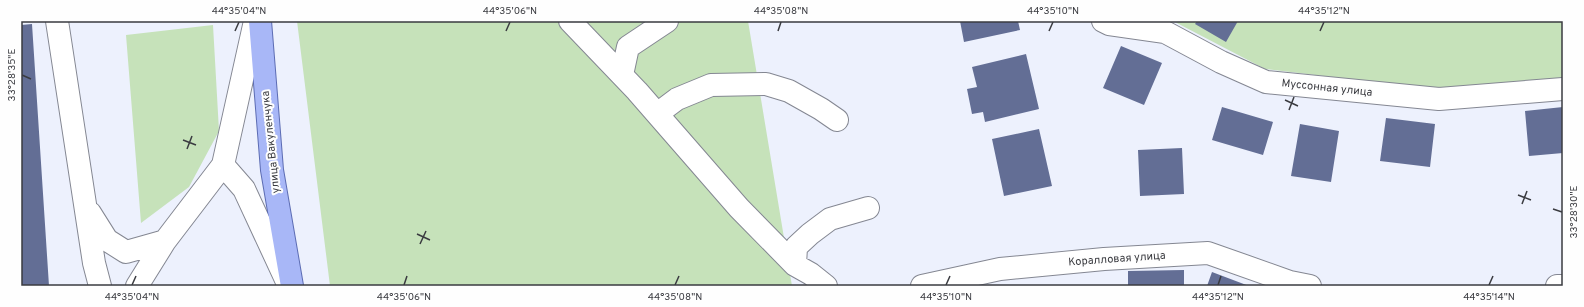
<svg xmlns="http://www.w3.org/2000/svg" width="1584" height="307" font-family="Overpass,sans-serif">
  <rect width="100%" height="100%" fill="#edf1fd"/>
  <path fill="#c6e2ba" d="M 297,21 L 748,21 L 792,286 L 330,286 Z
    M 1173,21 L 1563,21 L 1563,92 L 1431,89 L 1265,69 Z
    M 213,25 L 219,131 L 189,187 L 141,223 L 126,35 Z"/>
  <path fill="#636e95" d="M 960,21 L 1018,21 L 1020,30 L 964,42 Z
    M 1197,21 L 1238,21 L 1226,42 L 1195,24 Z
    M 32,24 L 49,286 L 21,286 L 21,25 Z
    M 1121,46 L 1162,63 L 1144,105 L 1103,88 Z
    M 1026,54 L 1039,109 L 985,122 L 983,112 L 972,114 L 967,89 L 977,87 L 972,67 Z
    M 1222,107 L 1273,122 L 1263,155 L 1212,140 Z
    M 1563,107 L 1563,153 L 1529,156 L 1525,111 Z
    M 1386,118 L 1435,124 L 1430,167 L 1380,161 Z
    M 1300,124 L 1339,131 L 1331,182 L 1291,176 Z
    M 1039,129 L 1052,186 L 1004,196 L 992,139 Z
    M 1182,148 L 1184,194 L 1140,196 L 1138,150 Z
    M 1184,270 L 1184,286 L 1128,286 L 1128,271 Z
    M 1212,272 L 1249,286 L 1207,286 Z"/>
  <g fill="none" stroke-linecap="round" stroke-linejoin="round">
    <g stroke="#848792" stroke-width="24">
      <path id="minor" d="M 57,21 L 94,263 L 100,286
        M 570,21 L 637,91 L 739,208 L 795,265 L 811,274 L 826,286
        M 1103,21 L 1109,24 L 1165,32 L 1221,62 L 1266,82 L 1439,99 L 1563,89
        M 622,75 L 628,47 L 667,21
        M 657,114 L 677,99 L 711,85 L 766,84 L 789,91 L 821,109 L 837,120
        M 223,165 L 244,189 L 289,286
        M 90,213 L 107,240 L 126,252 L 165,241
        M 795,265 L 796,247 L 810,234 L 830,219 L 868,208
        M 137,286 L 165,241 L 223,165 L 255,21
        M 922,286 L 1000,269 L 1104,259 L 1208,253 L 1290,282 L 1310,286
        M 1557,286 L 1563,286"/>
    </g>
    <g stroke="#5c6cb3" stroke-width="24">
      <path id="major" d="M 260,21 L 272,170 L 292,286"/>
    </g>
    <use href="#minor" stroke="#fff" stroke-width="22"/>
    <use href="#major" stroke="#a8b7f7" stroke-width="22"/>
  </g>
  <path fill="none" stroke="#3a3b40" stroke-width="1.5" d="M 235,31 L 239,22M 506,31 L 510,22M 778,31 L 781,22M 1049,31 L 1053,22M 1320,31 L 1324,22M 22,75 L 31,79M 1285,100 L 1298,106M 1289,110 L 1294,97M 183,140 L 196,145M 187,149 L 192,136M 1518,195 L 1531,200M 1522,204 L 1527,191M 1553,209 L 1562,212M 417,234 L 430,240M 420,244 L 426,231M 132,285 L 136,276M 404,285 L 407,276M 675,285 L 679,276M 946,285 L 950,276M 1218,285 L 1221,276M 1489,285 L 1493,276"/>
  <g text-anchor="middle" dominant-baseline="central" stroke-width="4" stroke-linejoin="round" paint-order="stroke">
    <g font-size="11" fill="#3a3b40" stroke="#fefefe">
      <text transform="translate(1327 88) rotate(6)">Муссонная улица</text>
      <text transform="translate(271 142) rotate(-96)">улица Вакуленчука</text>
      <text transform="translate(1117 259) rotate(-4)">Коралловая улица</text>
    </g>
  </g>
  <rect width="1584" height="307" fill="none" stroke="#fefefe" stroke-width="44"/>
  <rect x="22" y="22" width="1540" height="263" fill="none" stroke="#3a3b40" stroke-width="1.5"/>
  <g font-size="10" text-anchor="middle" fill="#3a3b40">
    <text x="239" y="14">44°35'04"N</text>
    <text x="510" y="14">44°35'06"N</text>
    <text x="781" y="14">44°35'08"N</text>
    <text x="1053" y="14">44°35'10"N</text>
    <text x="1324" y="14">44°35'12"N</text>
    <text transform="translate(11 75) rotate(-90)" y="4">33°28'35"E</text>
    <text transform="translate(1573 212) rotate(-90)" y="4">33°28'30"E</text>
    <text x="132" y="300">44°35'04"N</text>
    <text x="404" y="300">44°35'06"N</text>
    <text x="675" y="300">44°35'08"N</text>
    <text x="946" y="300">44°35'10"N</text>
    <text x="1218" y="300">44°35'12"N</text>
    <text x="1489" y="300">44°35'14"N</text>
  </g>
</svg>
